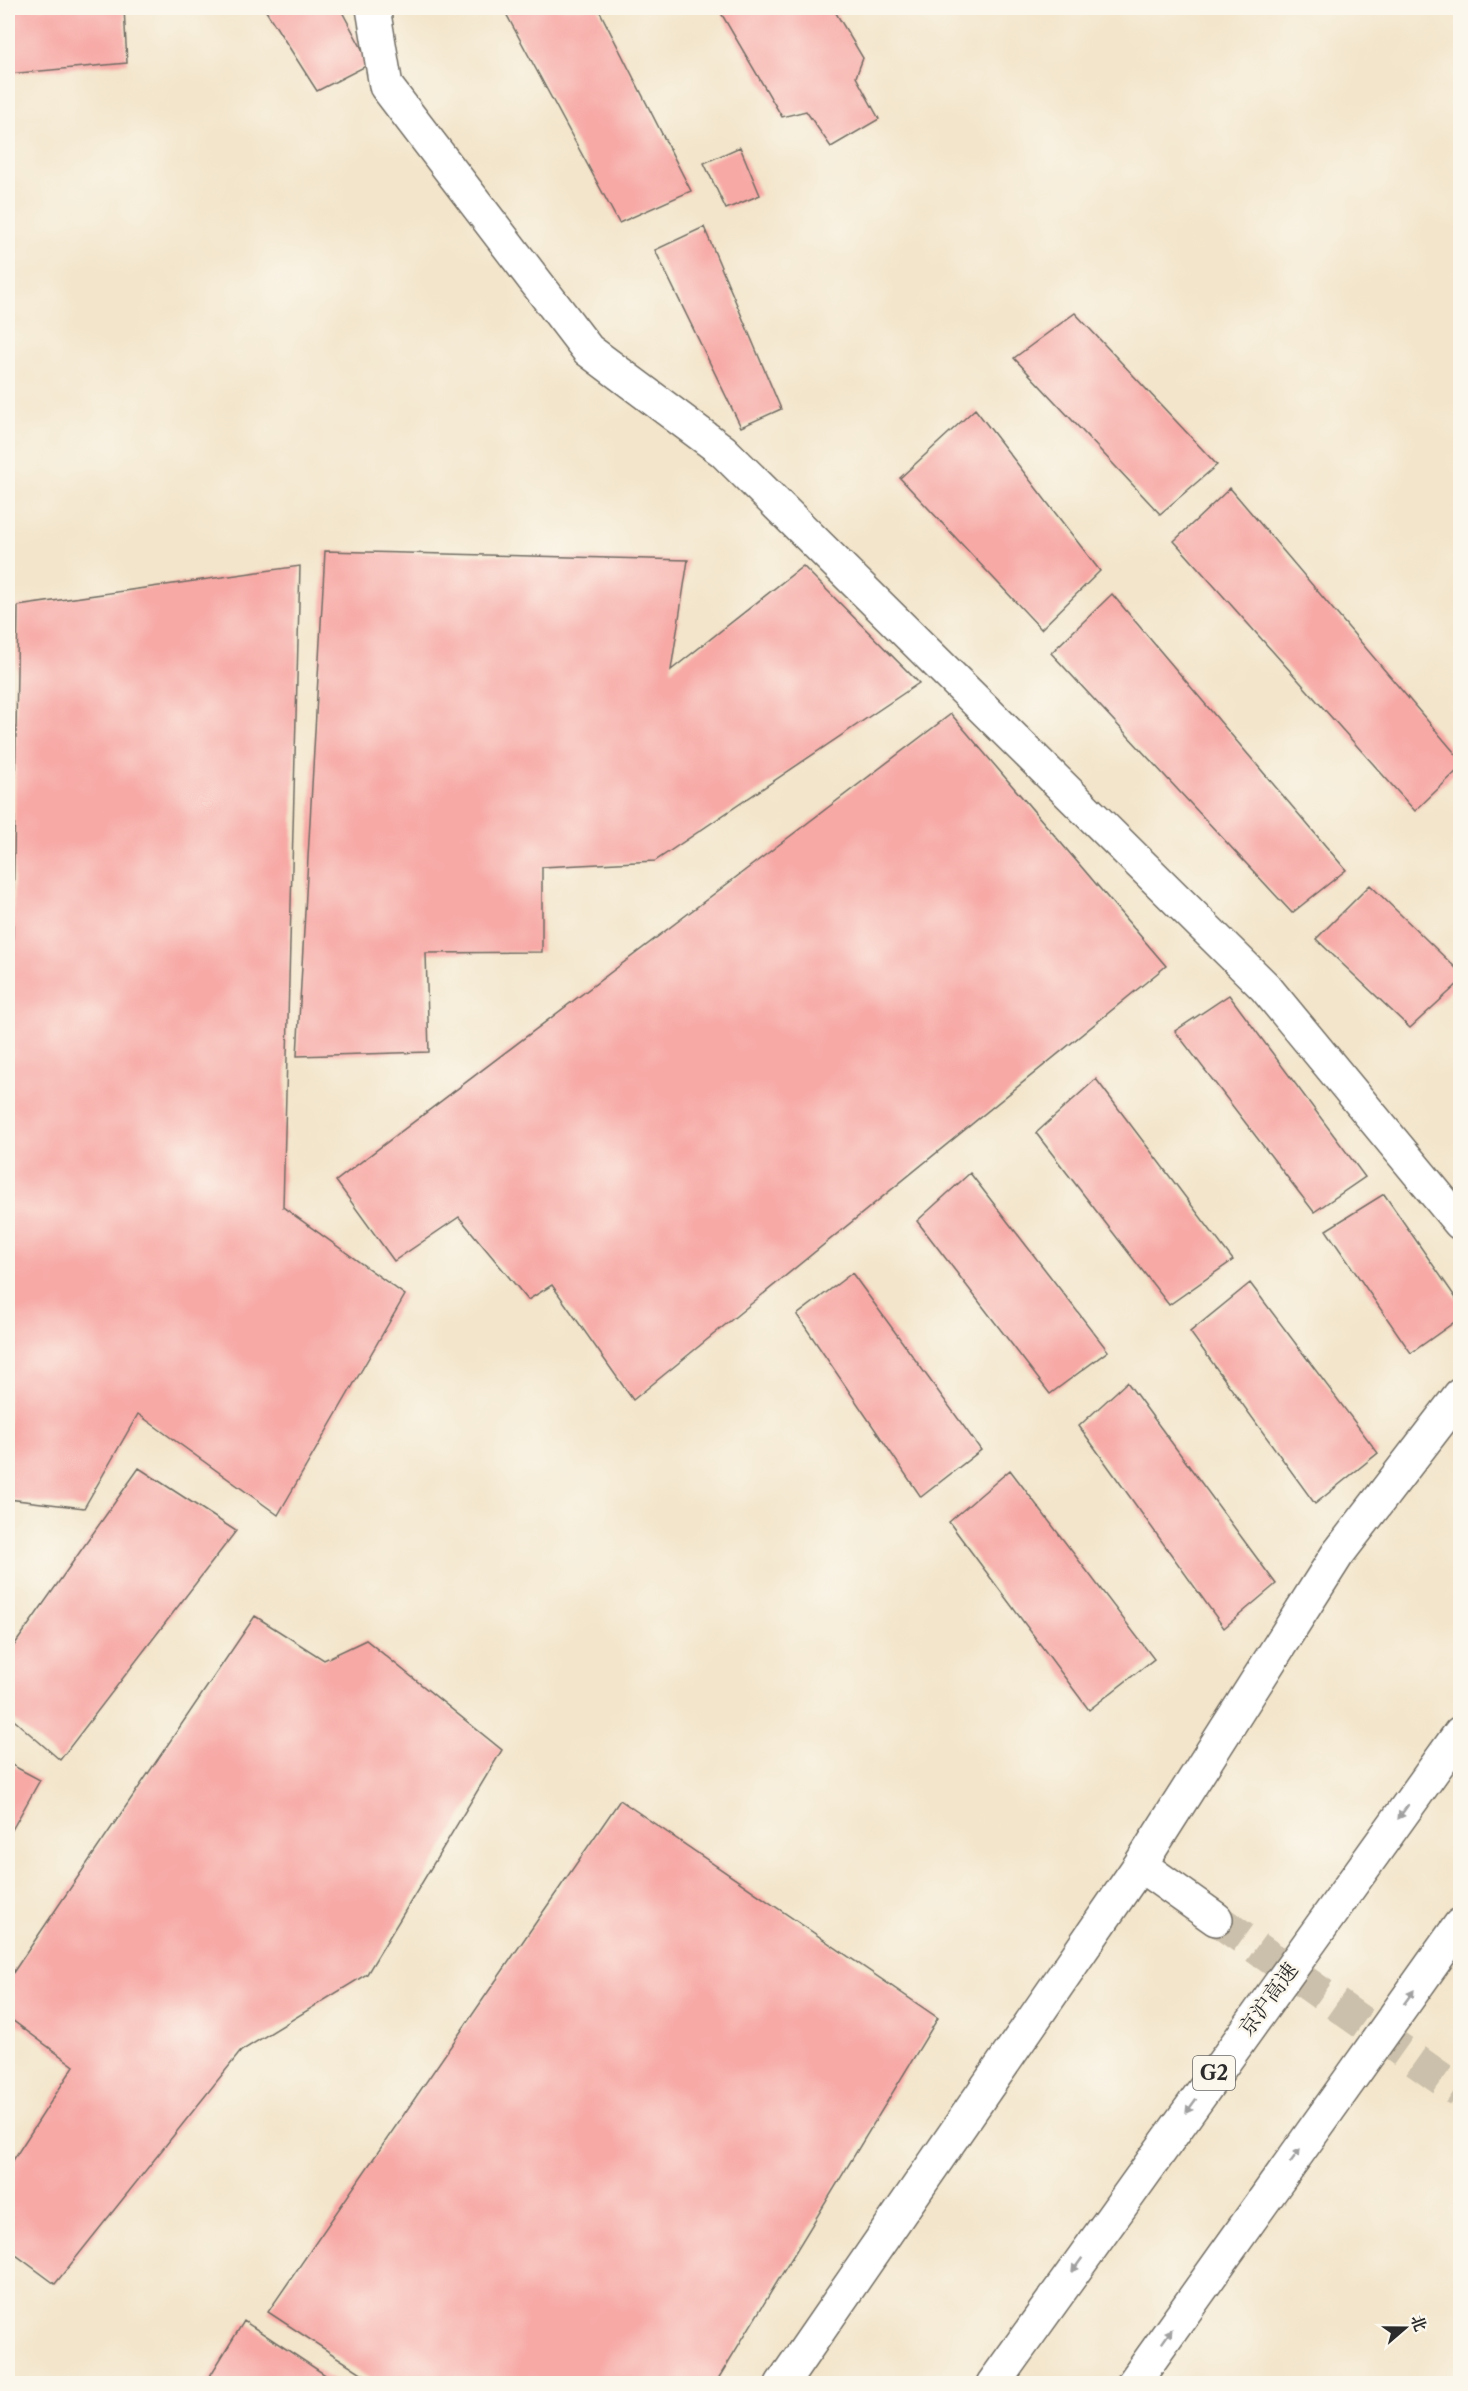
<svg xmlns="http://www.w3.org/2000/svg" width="1468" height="2391" font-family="'Libre Caslon Text','Noto Serif SC',serif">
  <rect width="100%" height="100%" fill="#fbf7ec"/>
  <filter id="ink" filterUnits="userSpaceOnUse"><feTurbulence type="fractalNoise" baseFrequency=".0167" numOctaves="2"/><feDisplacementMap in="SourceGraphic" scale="12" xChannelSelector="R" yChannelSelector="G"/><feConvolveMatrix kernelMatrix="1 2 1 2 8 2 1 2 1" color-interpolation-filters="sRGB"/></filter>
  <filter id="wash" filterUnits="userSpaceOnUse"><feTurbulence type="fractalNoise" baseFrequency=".008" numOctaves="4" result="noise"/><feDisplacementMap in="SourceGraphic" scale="24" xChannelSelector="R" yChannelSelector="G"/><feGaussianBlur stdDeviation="1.35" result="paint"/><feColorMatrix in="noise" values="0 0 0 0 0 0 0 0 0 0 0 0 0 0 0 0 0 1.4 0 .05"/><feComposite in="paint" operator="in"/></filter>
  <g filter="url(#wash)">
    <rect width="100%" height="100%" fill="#f3e5cb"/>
    <g id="blocks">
      <path fill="#f7a9a6" d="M 8,8 L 124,8 L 127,63 L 8,74 Z
        M 264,8 L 340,8 L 370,64 L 317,91 Z
        M 503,8 L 598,8 L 691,191 L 619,223 Z
        M 718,8 L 833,8 L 863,58 L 856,77 L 879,119 L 831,147 L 806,111 L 782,117 Z
        M 740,147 L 760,195 L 726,209 L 704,163 Z
        M 704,227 L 781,409 L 741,427 L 655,250 Z
        M 1075,313 L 1217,465 L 1160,514 L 1014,358 Z
        M 975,409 L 1100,571 L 1041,629 L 900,478 Z
        M 1230,488 L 1460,759 L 1460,768 L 1415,811 L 1174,541 Z
        M 325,551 L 688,560 L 671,670 L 803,566 L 919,683 L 655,861 L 542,867 L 542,952 L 426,953 L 429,1052 L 297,1056 Z
        M 300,566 L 283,1207 L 405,1295 L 278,1515 L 138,1414 L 84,1508 L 8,1499 L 8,1234 L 18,606 Z
        M 1112,594 L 1346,870 L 1292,913 L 1051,653 Z
        M 951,714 L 1166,966 L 633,1400 L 552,1285 L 528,1300 L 459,1217 L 394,1261 L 336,1181 Z
        M 1370,885 L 1460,972 L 1460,982 L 1410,1028 L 1316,939 Z
        M 1229,995 L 1365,1177 L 1314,1212 L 1175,1031 Z
        M 1096,1079 L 1233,1260 L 1169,1305 L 1036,1133 Z
        M 970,1173 L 1108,1351 L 1050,1394 L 917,1221 Z
        M 1384,1194 L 1460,1304 L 1460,1318 L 1411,1353 L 1326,1230 Z
        M 852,1273 L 981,1450 L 921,1497 L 797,1315 Z
        M 1250,1283 L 1378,1453 L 1315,1504 L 1190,1332 Z
        M 1127,1382 L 1276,1584 L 1224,1628 L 1079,1426 Z
        M 139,1468 L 236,1531 L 60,1760 L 8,1715 L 8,1654 Z
        M 1010,1470 L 1154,1659 L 1089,1710 L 949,1522 Z
        M 255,1616 L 324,1660 L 366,1640 L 502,1750 L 367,1974 L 241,2051 L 55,2284 L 8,2249 L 8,2168 L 74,2066 L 8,2017 L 8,1980 Z
        M 8,1763 L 40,1780 L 8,1837 Z
        M 620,1800 L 938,2018 L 715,2384 L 378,2384 L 268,2312 Z
        M 244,2321 L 339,2384 L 205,2384 Z"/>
    </g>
  </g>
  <g filter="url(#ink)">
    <use href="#blocks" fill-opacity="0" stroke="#716c63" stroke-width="1.5"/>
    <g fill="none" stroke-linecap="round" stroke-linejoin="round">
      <path stroke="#cbc0ab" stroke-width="33" stroke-dasharray="33 16" stroke-linecap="butt" d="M 1216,1919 L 1460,2092"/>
      <g stroke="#716c63" stroke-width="36">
        <path id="minor" d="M 373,8 L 386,86 L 588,350 L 723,451 L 1265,987 L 1460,1223
          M 1140,1865 L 1216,1919
          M 782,2384 L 1140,1865 L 1337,1555 L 1460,1395"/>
      </g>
      <g stroke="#716c63" stroke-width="36">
        <path id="highway" d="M 993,2384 L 1460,1733
          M 1133,2384 L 1460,1925"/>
      </g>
      <use href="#minor" stroke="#fff" stroke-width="33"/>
      <use href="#highway" stroke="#fff" stroke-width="33"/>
    </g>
    <defs><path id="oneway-solid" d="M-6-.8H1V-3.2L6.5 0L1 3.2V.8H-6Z" transform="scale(1.5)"/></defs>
    <g fill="#a0a0a0">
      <use href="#oneway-solid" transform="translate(1403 1812) rotate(126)"/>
      <use href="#oneway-solid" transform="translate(1409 1997) rotate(-54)"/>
      <use href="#oneway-solid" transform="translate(1191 2106) rotate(126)"/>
      <use href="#oneway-solid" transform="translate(1295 2156) rotate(-54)"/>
      <use href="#oneway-solid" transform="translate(1077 2265) rotate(126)"/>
      <use href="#oneway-solid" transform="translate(1167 2336) rotate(-55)"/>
    </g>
  </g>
  <g text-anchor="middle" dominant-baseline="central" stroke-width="5" stroke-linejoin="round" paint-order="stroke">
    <rect fill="#fbf7ec" stroke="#696865" stroke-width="1.5" x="1193" y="2056" width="42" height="34" rx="4.5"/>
    <g font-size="20" font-weight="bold" fill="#2b2b2b">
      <text x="1214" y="2073">G2</text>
    </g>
    <g font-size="21" fill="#2b2b2b" stroke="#fbf7ec">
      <text transform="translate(1268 1999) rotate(-54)">京沪高速</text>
    </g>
  </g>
  <rect width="1468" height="2391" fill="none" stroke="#fbf7ec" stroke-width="30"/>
  <g transform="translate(1405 2328) rotate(70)" stroke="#fbf7ec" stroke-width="4.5" paint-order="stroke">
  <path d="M0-4.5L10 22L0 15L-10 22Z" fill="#2b2b2b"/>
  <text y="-9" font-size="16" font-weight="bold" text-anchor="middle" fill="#2b2b2b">北</text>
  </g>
</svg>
